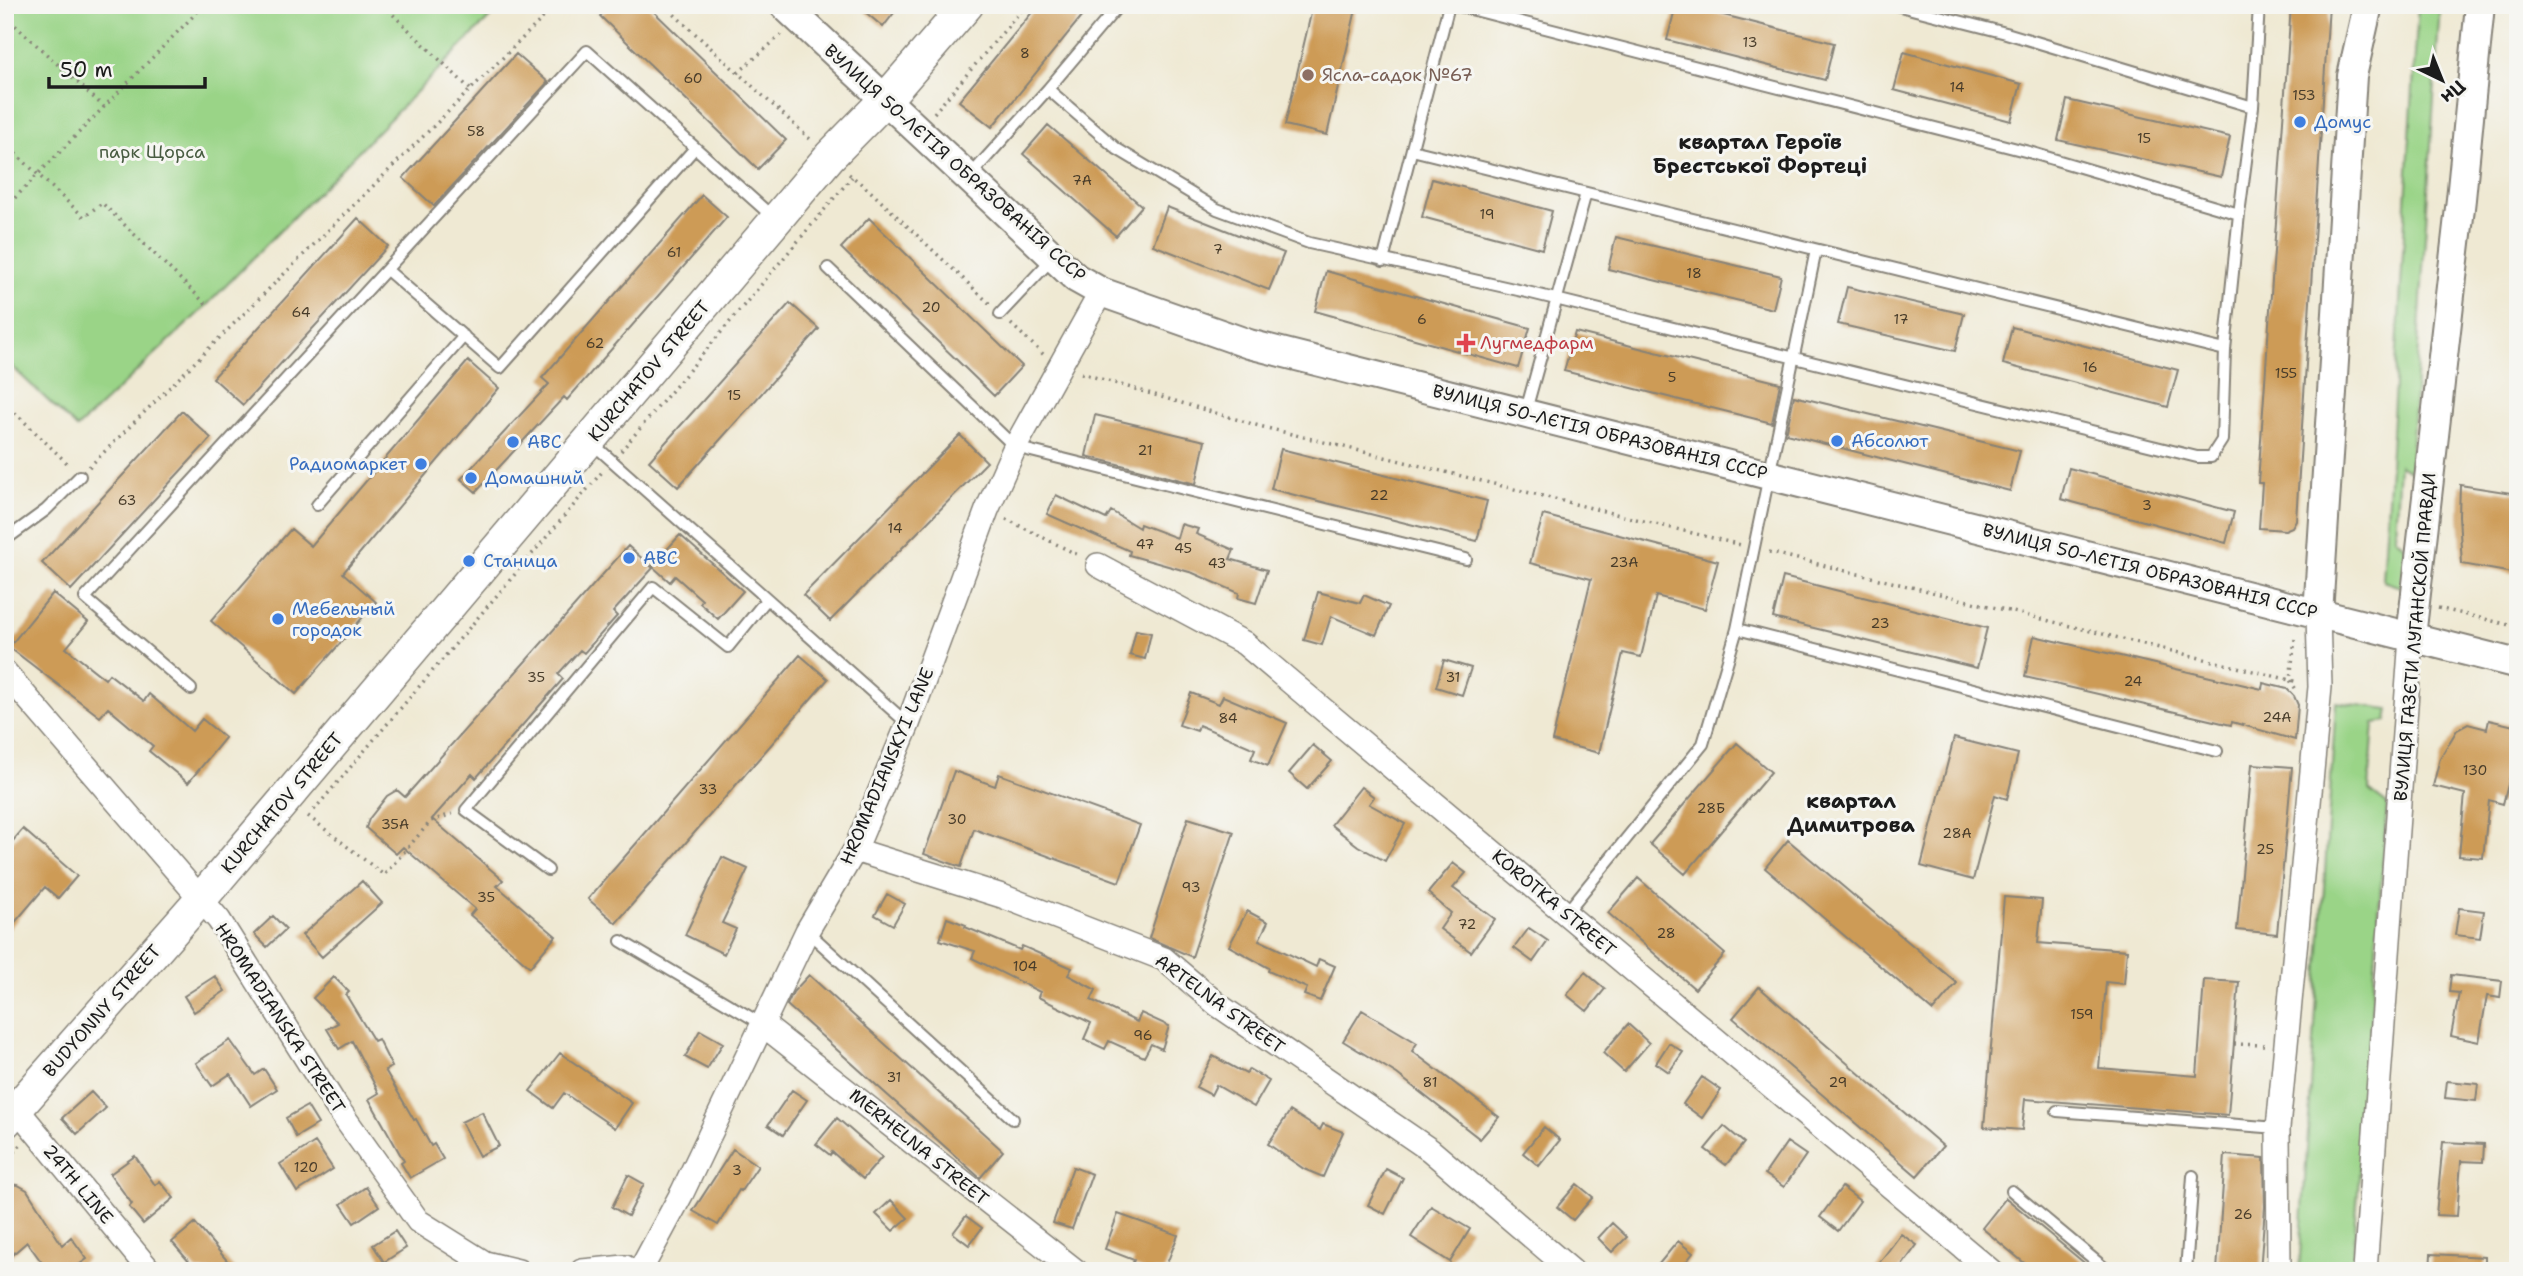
<svg xmlns="http://www.w3.org/2000/svg" width="2523" height="1276" font-family="'Shantell Sans',sans-serif">
  <rect width="100%" height="100%" fill="#f6f6f2"/>
  <filter id="ink" filterUnits="userSpaceOnUse"><feTurbulence type="fractalNoise" baseFrequency=".0143" numOctaves="2"/><feDisplacementMap in="SourceGraphic" scale="14" xChannelSelector="R" yChannelSelector="G"/><feConvolveMatrix kernelMatrix="1 2 1 2 8 2 1 2 1" color-interpolation-filters="sRGB"/></filter>
  <filter id="wash" filterUnits="userSpaceOnUse"><feTurbulence type="fractalNoise" baseFrequency=".00686" numOctaves="4" result="noise"/><feDisplacementMap in="SourceGraphic" scale="28" xChannelSelector="R" yChannelSelector="G"/><feGaussianBlur stdDeviation="1.57" result="paint"/><feColorMatrix in="noise" values="0 0 0 0 0 0 0 0 0 0 0 0 0 0 0 0 0 1.4 0 .05"/><feComposite in="paint" operator="in"/></filter>
  <g filter="url(#wash)">
    <rect width="100%" height="100%" fill="#efe9d3"/>
    <path fill="#9ad487" stroke="#5b7852" stroke-width="2" d="M 5,5 L 502,5 L 207,305 L 77,428 L 5,360 Z
      M 2418,5 L 2440,5 L 2410,471 L 2399,465 L 2395,537 L 2410,551 L 2406,589 L 2383,581 Z
      M 2336,702 L 2389,709 L 2387,721 L 2374,723 L 2369,790 L 2387,804 L 2352,1271 L 2299,1271 Z"/>
    <g id="blocks">
      <path fill="#cd9b56" d="M 610,5 L 647,5 L 786,140 L 758,169 L 600,16 Z
        M 857,5 L 900,5 L 883,27 Z
        M 1038,5 L 1091,5 L 992,127 L 959,101 Z
        M 1313,5 L 1357,5 L 1327,135 L 1285,125 Z
        M 1676,5 L 1684,5 L 1834,43 L 1825,80 L 1667,40 Z
        M 2291,5 L 2329,5 L 2296,520 L 2292,527 L 2285,530 L 2259,528 L 2262,483 L 2258,483 Z
        M 1904,52 L 2021,84 L 2011,121 L 1894,90 Z
        M 516,54 L 548,82 L 434,206 L 403,178 Z
        M 2067,100 L 2230,137 L 2221,177 L 2058,140 Z
        M 1048,125 L 1142,206 L 1116,236 L 1023,154 Z
        M 1432,179 L 1552,211 L 1542,249 L 1422,217 Z
        M 702,195 L 727,217 L 567,400 L 564,397 L 476,492 L 461,479 L 549,384 L 542,378 Z
        M 1167,207 L 1284,253 L 1269,290 L 1153,245 Z
        M 358,218 L 388,246 L 243,405 L 213,378 Z
        M 869,218 L 1022,366 L 994,396 L 841,248 Z
        M 1616,237 L 1781,276 L 1773,309 L 1608,269 Z
        M 1326,271 L 1530,328 L 1518,368 L 1315,311 Z
        M 1847,287 L 1964,314 L 1955,351 L 1838,324 Z
        M 790,303 L 819,329 L 678,487 L 649,461 Z
        M 2012,327 L 2178,370 L 2168,407 L 2003,364 Z
        M 1575,332 L 1780,383 L 1772,423 L 1564,371 Z
        M 468,361 L 499,388 L 343,573 L 376,602 L 296,694 L 211,621 L 291,529 L 311,546 Z
        M 1794,396 L 2020,451 L 2010,491 L 1786,434 Z
        M 182,411 L 211,438 L 71,590 L 42,563 Z
        M 1095,415 L 1205,441 L 1196,484 L 1086,456 Z
        M 960,435 L 987,462 L 830,621 L 803,595 Z
        M 1281,449 L 1487,501 L 1477,541 L 1271,489 Z
        M 2069,468 L 2234,512 L 2226,543 L 2061,499 Z
        M 2460,485 L 2518,494 L 2518,574 L 2462,564 L 2459,516 Z
        M 1056,495 L 1106,519 L 1111,511 L 1139,528 L 1140,524 L 1177,538 L 1181,524 L 1198,529 L 1196,534 L 1234,550 L 1230,559 L 1267,570 L 1256,603 L 1238,598 L 1239,593 L 1193,573 L 1129,555 L 1130,551 L 1047,514 Z
        M 1543,515 L 1718,561 L 1705,609 L 1656,596 L 1641,657 L 1623,653 L 1599,753 L 1552,741 L 1591,579 L 1530,563 Z
        M 680,535 L 743,591 L 718,619 L 700,603 L 702,600 L 675,576 L 670,582 L 652,566 Z
        M 628,546 L 653,568 L 613,612 L 617,616 L 584,653 L 580,650 L 558,674 L 563,679 L 512,737 L 476,778 L 472,774 L 432,819 L 503,880 L 497,886 L 556,936 L 530,967 L 470,915 L 475,909 L 403,847 L 396,854 L 366,828 L 369,819 L 387,796 L 397,790 L 405,797 Z
        M 1783,577 L 1987,628 L 1977,668 L 1773,618 Z
        M 1318,592 L 1360,603 L 1364,595 L 1389,606 L 1376,635 L 1331,616 L 1322,645 L 1304,640 Z
        M 53,593 L 88,622 L 66,648 L 105,679 L 109,674 L 144,701 L 149,694 L 192,731 L 202,719 L 225,738 L 188,783 L 149,751 L 153,746 L 108,708 L 100,717 L 9,647 Z
        M 1136,630 L 1151,633 L 1145,659 L 1130,655 Z
        M 2034,636 L 2262,689 L 2263,683 L 2287,689 L 2294,696 L 2298,705 L 2295,740 L 2232,722 L 2231,725 L 2025,677 Z
        M 800,655 L 828,679 L 616,923 L 588,899 Z
        M 1444,660 L 1471,668 L 1462,695 L 1436,687 Z
        M 1191,693 L 1219,704 L 1223,696 L 1287,723 L 1268,766 L 1251,759 L 1255,749 L 1199,725 L 1197,731 L 1179,725 Z
        M 2489,720 L 2518,727 L 2518,746 L 2503,804 L 2489,800 L 2483,858 L 2459,856 L 2465,794 L 2433,786 L 2440,758 L 2457,730 L 2468,724 L 2487,729 Z
        M 1954,738 L 2018,754 L 2007,799 L 1995,795 L 1973,880 L 1921,866 Z
        M 1737,743 L 1771,772 L 1685,874 L 1650,844 Z
        M 1313,745 L 1332,761 L 1307,789 L 1289,773 Z
        M 2252,764 L 2292,767 L 2277,934 L 2237,930 Z
        M 954,771 L 995,786 L 999,774 L 1140,825 L 1119,882 L 974,829 L 961,867 L 924,854 Z
        M 1361,787 L 1374,797 L 1369,804 L 1405,824 L 1385,861 L 1358,846 L 1331,825 Z
        M 1188,818 L 1234,832 L 1192,957 L 1149,938 Z
        M 23,829 L 77,876 L 58,898 L 45,887 L 5,934 L 5,850 Z
        M 1788,840 L 1957,983 L 1933,1011 L 1765,868 Z
        M 722,857 L 748,869 L 722,923 L 736,929 L 724,954 L 685,935 Z
        M 1453,863 L 1466,873 L 1453,888 L 1495,919 L 1471,952 L 1440,929 L 1451,913 L 1428,893 Z
        M 1638,878 L 1725,954 L 1695,989 L 1608,913 Z
        M 362,881 L 382,903 L 322,957 L 302,935 Z
        M 887,894 L 905,904 L 893,925 L 875,915 Z
        M 2004,897 L 2042,900 L 2038,943 L 2127,950 L 2124,984 L 2106,982 L 2099,1068 L 2197,1076 L 2204,980 L 2239,982 L 2228,1115 L 2025,1099 L 2022,1130 L 1984,1127 Z
        M 2459,908 L 2484,911 L 2480,938 L 2455,935 Z
        M 1247,911 L 1268,922 L 1259,940 L 1316,967 L 1319,959 L 1335,966 L 1320,1001 L 1304,995 L 1307,988 L 1268,971 L 1269,968 L 1229,946 Z
        M 273,916 L 286,929 L 267,947 L 254,934 Z
        M 947,918 L 966,925 L 965,927 L 1020,950 L 1022,946 L 1072,968 L 1068,975 L 1096,990 L 1091,1000 L 1137,1022 L 1141,1013 L 1169,1026 L 1162,1049 L 1151,1044 L 1144,1057 L 1109,1041 L 1105,1049 L 1084,1039 L 1091,1023 L 1038,997 L 1040,992 L 972,958 L 975,951 L 940,940 Z
        M 1529,928 L 1548,941 L 1533,962 L 1514,948 Z
        M 1585,972 L 1605,989 L 1587,1011 L 1567,995 Z
        M 809,975 L 1003,1151 L 980,1178 L 787,1005 L 793,992 Z
        M 2451,975 L 2502,981 L 2500,998 L 2487,996 L 2479,1042 L 2451,1036 L 2459,993 L 2449,992 Z
        M 215,976 L 225,991 L 194,1012 L 184,996 Z
        M 334,977 L 349,992 L 346,995 L 374,1041 L 378,1039 L 392,1067 L 385,1070 L 414,1120 L 416,1119 L 431,1146 L 434,1144 L 443,1159 L 410,1178 L 401,1163 L 404,1161 L 369,1099 L 379,1093 L 352,1041 L 339,1049 L 327,1029 L 338,1023 L 313,998 Z
        M 1759,987 L 1943,1146 L 1917,1176 L 1733,1018 Z
        M 1362,1010 L 1417,1043 L 1412,1051 L 1499,1117 L 1480,1139 L 1397,1074 L 1343,1041 Z
        M 1628,1024 L 1649,1043 L 1624,1072 L 1603,1053 Z
        M 700,1030 L 723,1043 L 707,1069 L 685,1057 Z
        M 230,1040 L 255,1075 L 264,1069 L 277,1089 L 251,1106 L 230,1074 L 212,1086 L 196,1063 Z
        M 1669,1043 L 1683,1052 L 1669,1072 L 1656,1063 Z
        M 560,1053 L 632,1103 L 615,1128 L 564,1093 L 553,1108 L 530,1091 Z
        M 1213,1056 L 1246,1074 L 1249,1069 L 1269,1081 L 1254,1107 L 1216,1085 L 1211,1095 L 1196,1087 Z
        M 1702,1077 L 1721,1090 L 1702,1118 L 1683,1104 Z
        M 2447,1081 L 2478,1084 L 2476,1101 L 2445,1098 Z
        M 792,1090 L 807,1100 L 783,1135 L 768,1125 Z
        M 91,1092 L 106,1108 L 77,1134 L 62,1118 Z
        M 307,1106 L 318,1124 L 296,1137 L 286,1118 Z
        M 1290,1111 L 1320,1130 L 1323,1124 L 1343,1132 L 1323,1177 L 1304,1169 L 1268,1144 Z
        M 482,1112 L 499,1146 L 479,1156 L 461,1122 Z
        M 837,1118 L 882,1157 L 863,1179 L 832,1152 L 830,1155 L 816,1144 Z
        M 1724,1126 L 1744,1143 L 1726,1165 L 1705,1149 Z
        M 1544,1127 L 1560,1140 L 1539,1166 L 1523,1153 Z
        M 315,1142 L 333,1169 L 297,1192 L 280,1164 Z
        M 1787,1142 L 1806,1155 L 1784,1187 L 1765,1174 Z
        M 2443,1142 L 2484,1144 L 2483,1162 L 2461,1161 L 2457,1216 L 2436,1215 Z
        M 733,1149 L 758,1166 L 741,1191 L 739,1190 L 718,1225 L 693,1211 Z
        M 2225,1155 L 2264,1158 L 2265,1207 L 2260,1271 L 2217,1271 Z
        M 135,1156 L 155,1185 L 160,1181 L 174,1198 L 143,1224 L 129,1207 L 132,1204 L 110,1174 Z
        M 1073,1167 L 1092,1174 L 1072,1229 L 1053,1223 Z
        M 1386,1169 L 1403,1178 L 1385,1214 L 1368,1205 Z
        M 628,1175 L 644,1184 L 628,1216 L 612,1207 Z
        M 5,1184 L 18,1185 L 27,1190 L 62,1245 L 71,1237 L 87,1259 L 70,1271 L 48,1271 L 27,1242 L 5,1261 Z
        M 1577,1184 L 1593,1197 L 1573,1220 L 1557,1207 Z
        M 366,1187 L 379,1206 L 354,1223 L 341,1204 Z
        M 1842,1187 L 1860,1201 L 1838,1231 L 1820,1217 Z
        M 2006,1198 L 2094,1271 L 2034,1271 L 1982,1228 Z
        M 891,1200 L 908,1218 L 893,1231 L 876,1214 Z
        M 1431,1206 L 1470,1229 L 1450,1262 L 1411,1237 Z
        M 1118,1214 L 1178,1235 L 1164,1271 L 1145,1271 L 1132,1265 L 1134,1260 L 1105,1249 Z
        M 966,1216 L 982,1228 L 969,1245 L 953,1233 Z
        M 195,1223 L 236,1271 L 197,1271 L 172,1242 Z
        M 1612,1223 L 1627,1237 L 1612,1252 L 1598,1238 Z
        M 395,1231 L 406,1248 L 384,1262 L 373,1245 Z
        M 1901,1234 L 1917,1245 L 1898,1271 L 1873,1271 Z
        M 1678,1241 L 1693,1253 L 1679,1271 L 1653,1271 Z
        M 2431,1254 L 2485,1257 L 2485,1271 L 2430,1271 Z"/>
    </g>
  </g>
  <g filter="url(#ink)">
    <use href="#blocks" fill-opacity="0" stroke="#868278" stroke-width="2"/>
    <g fill="none" stroke-linecap="round" stroke-linejoin="round">
      <g stroke="#868278" stroke-width="14">
        <path id="service" d="M 1455,5 L 2029,152 L 2239,214 L 2253,107
          M 1896,5 L 2006,33 L 2253,107 L 2259,5
          M 799,19 L 811,5
          M 1048,89 L 1117,149 L 1217,209 L 1309,243 L 1527,292 L 2197,457 L 2211,457 L 2222,440 L 2225,350 L 2239,214
          M 1412,150 L 2225,350
          M 969,177 L 1048,89 L 1119,5
          M 1383,261 L 1449,5
          M 828,268 L 1015,447 L 1466,559
          M 387,270 L 500,368 L 695,148
          M 1000,314 L 1052,259
          M 1525,414 L 1586,193
          M 592,443 L 908,724
          M 317,505 L 464,336
          M 5,540 L 46,510 L 80,476
          M 1737,629 L 2217,751
          M 191,689 L 85,598 L 587,51 L 774,218
          M 548,870 L 466,810 L 653,587 L 728,647 L 767,599
          M 1566,913 L 1703,744 L 1737,629 L 1816,250
          M 807,931 L 1013,1119
          M 621,941 L 762,1024
          M 2057,1111 L 2278,1128
          M 2012,1191 L 2108,1271
          M 2186,1271 L 2193,1176"/>
      </g>
      <g stroke="#868278" stroke-width="26">
        <path id="minor" d="M 1098,565 L 1244,643 L 1991,1271
          M 5,672 L 219,920 L 336,1106 L 418,1221 L 485,1263 L 518,1271
          M 855,850 L 1002,896 L 1164,959 L 1218,1005 L 1430,1150 L 1572,1271
          M 762,1024 L 1076,1271
          M 5,1099 L 17,1109 L 150,1271
          M 582,1271 L 625,1267 L 628,1271
          M 640,1271 L 682,1193 L 807,931 L 855,850 L 908,724 L 987,510 L 1015,447 L 1101,292
          M 2279,1271 L 2278,1128 L 2320,687 L 2318,614
          M 2365,1271 L 2411,637"/>
      </g>
      <g stroke="#868278" stroke-width="32">
        <path id="tertiary" d="M 784,5 L 1076,278 L 1101,292 L 1249,344 L 2518,664
          M 2318,614 L 2352,76 L 2368,5
          M 2411,637 L 2461,199 L 2480,5"/>
      </g>
      <g stroke="#868278" stroke-width="35">
        <path id="secondary" d="M 5,1122 L 200,900 L 830,156 L 885,100 L 967,5"/>
      </g>
      <path stroke="#868278" stroke-width="3.5" stroke-dasharray="2 5" stroke-linecap="butt" d="M 383,5 L 471,90
        M 664,5 L 810,139
        M 5,16 L 104,107
        M 738,73 L 781,35
        M 934,113 L 1026,5
        M 5,144 L 84,217 L 102,203 L 207,305
        M 849,174 L 869,190 L 990,304
        M 5,208 L 204,5
        M 1011,324 L 1044,355
        M 1081,373 L 1259,426 L 1741,545
        M 5,403 L 69,465
        M 621,451 L 852,177
        M 89,467 L 556,5
        M 1006,519 L 1080,556
        M 1769,552 L 2298,682
        M 2438,608 L 2518,627
        M 2295,639 L 2290,680 L 2297,691
        M 314,810 L 602,472
        M 308,816 L 384,875 L 431,821 L 452,814
        M 2234,1044 L 2264,1045
        M 5,1162 L 21,1145"/>
      <use href="#service" stroke="#fff" stroke-width="10"/>
      <use href="#minor" stroke="#fff" stroke-width="23"/>
      <use href="#tertiary" stroke="#fff" stroke-width="28"/>
      <use href="#secondary" stroke="#fff" stroke-width="32"/>
    </g>
  </g>
  <circle fill="#8d6e63" stroke="#f6f6f2" stroke-width="2.5" cx="1308" cy="75" r="7"/>
  <g fill="#3f7fe0" stroke="#f6f6f2" stroke-width="2.5">
    <circle cx="2300" cy="122" r="7"/>
    <circle cx="1837" cy="441" r="7"/>
    <circle cx="513" cy="442" r="7"/>
    <circle cx="421" cy="464" r="7"/>
    <circle cx="471" cy="478" r="7"/>
    <circle cx="629" cy="558" r="7"/>
    <circle cx="469" cy="561" r="7"/>
    <circle cx="278" cy="619" r="7"/>
  </g>
  <path fill="#e0444e" stroke="#f6f6f2" stroke-width="2.5" d="M1462.5 332.5h7v7h7v7h-7v7h-7v-7h-7v-7h7z"/>
  <g text-anchor="middle" dominant-baseline="central" stroke-width="6" stroke-linejoin="round" paint-order="stroke">
    <g font-size="14" fill="#483c2a">
      <text x="1750" y="42">13</text>
      <text x="1025" y="53">8</text>
      <text x="693" y="78">60</text>
      <text x="1957" y="87">14</text>
      <text x="2304" y="95">153</text>
      <text x="476" y="131">58</text>
      <text x="2144" y="138">15</text>
      <text x="1082" y="180">7А</text>
      <text x="1487" y="214">19</text>
      <text x="1218" y="249">7</text>
      <text x="674" y="252">61</text>
      <text x="1694" y="273">18</text>
      <text x="931" y="307">20</text>
      <text x="301" y="312">64</text>
      <text x="1422" y="319">6</text>
      <text x="1901" y="319">17</text>
      <text x="595" y="343">62</text>
      <text x="2090" y="367">16</text>
      <text x="2286" y="373">155</text>
      <text x="1672" y="377">5</text>
      <text x="734" y="395">15</text>
      <text x="1145" y="450">21</text>
      <text x="1379" y="495">22</text>
      <text x="127" y="500">63</text>
      <text x="2147" y="505">3</text>
      <text x="895" y="528">14</text>
      <text x="1145" y="544">47</text>
      <text x="1183" y="548">45</text>
      <text x="1624" y="562">23А</text>
      <text x="1217" y="563">43</text>
      <text x="1880" y="623">23</text>
      <text x="536" y="677">35</text>
      <text x="1453" y="677">31</text>
      <text x="2133" y="681">24</text>
      <text x="2277" y="717">24А</text>
      <text x="1228" y="718">84</text>
      <text x="2475" y="770">130</text>
      <text x="708" y="789">33</text>
      <text x="1711" y="808">28Б</text>
      <text x="957" y="819">30</text>
      <text x="395" y="824">35А</text>
      <text x="1957" y="833">28А</text>
      <text x="2265" y="849">25</text>
      <text x="1191" y="887">93</text>
      <text x="486" y="897">35</text>
      <text x="1467" y="924">72</text>
      <text x="1666" y="933">28</text>
      <text x="1025" y="966">104</text>
      <text x="2082" y="1014">159</text>
      <text x="1143" y="1035">96</text>
      <text x="894" y="1077">31</text>
      <text x="1430" y="1082">81</text>
      <text x="1838" y="1082">29</text>
      <text x="306" y="1167">120</text>
      <text x="737" y="1170">3</text>
      <text x="2243" y="1214">26</text>
    </g>
    <g font-size="18" fill="#785e54" stroke="#f6f6f2" text-anchor="start">
      <text x="1322" y="75">Ясла-садок №67</text>
    </g>
    <g font-size="18" fill="#366cbe" stroke="#f6f6f2" text-anchor="start">
      <text x="2314" y="122">Домус</text>
      <text x="1851" y="441">Абсолют</text>
      <text x="527" y="442">АВС</text>
      <text x="407" y="464" text-anchor="end">Радиомаркет</text>
      <text x="485" y="478">Домашний</text>
      <text x="643" y="558">ABC</text>
      <text x="483" y="561">Станица</text>
      <text x="292" y="609">Мебельный<tspan x="292" dy="21">городок</tspan></text>
    </g>
    <g font-size="18" fill="#485c41" stroke="#f6f6f2">
      <text x="152" y="152">парк Щорса</text>
    </g>
    <g font-size="18" fill="#1c1c1c" stroke="#f6f6f2">
      <text transform="translate(955 163) rotate(42)">ВУЛИЦЯ 50-ЛЄТІЯ ОБРАЗОВАНІЯ СССР</text>
      <text transform="translate(649 371) rotate(-50)">KURCHATOV STREET</text>
      <text transform="translate(1600 432) rotate(14)">ВУЛИЦЯ 50-ЛЄТІЯ ОБРАЗОВАНІЯ СССР</text>
      <text transform="translate(2150 571) rotate(14)">ВУЛИЦЯ 50-ЛЄТІЯ ОБРАЗОВАНІЯ СССР</text>
      <text transform="translate(2415 637) rotate(-85)">ВУЛИЦЯ ГАЗЄТИ ЛУГАНСКОЙ ПРАВДИ</text>
      <text transform="translate(887 766) rotate(-67)">HROMADIANSKYI LANE</text>
      <text transform="translate(282 803) rotate(-50)">KURCHATOV STREET</text>
      <text transform="translate(1554 903) rotate(40)">KOROTKA STREET</text>
      <text transform="translate(1220 1004) rotate(36)">ARTELNA STREET</text>
      <text transform="translate(102 1011) rotate(-49)">BUDYONNY STREET</text>
      <text transform="translate(280 1018) rotate(57)">HROMADIANSKA STREET</text>
      <text transform="translate(919 1147) rotate(39)">MERHELNA STREET</text>
      <text transform="translate(78 1184) rotate(50)">24TH LINE</text>
    </g>
    <g font-size="18" fill="#be3a42" stroke="#f6f6f2" text-anchor="start">
      <text x="1480" y="343">Лугмедфарм</text>
    </g>
    <g font-size="21" font-weight="bold" fill="#1c1c1c" stroke="#f6f6f2">
      <text x="1760" y="142">квартал Героїв<tspan x="1760" dy="24">Брестської Фортеці</tspan></text>
      <text x="1851" y="801">квартал<tspan x="1851" dy="24">Димитрова</tspan></text>
    </g>
  </g>
  <rect width="2523" height="1276" fill="none" stroke="#f6f6f2" stroke-width="28"/>
  <g transform="translate(2442 80) rotate(137)" stroke="#f6f6f2" stroke-width="5" paint-order="stroke">
  <path d="M0-5L12 26L0 18L-12 26Z" fill="#1c1c1c"/>
  <text y="-10" font-size="19" font-weight="bold" text-anchor="middle" fill="#1c1c1c">Пн</text>
  </g>
  <path d="M49 77v10h156v-10" fill="none" stroke="#1c1c1c" stroke-width="3.5"/>
  <text x="60" y="77" font-size="21" fill="#1c1c1c" stroke="#f6f6f2" stroke-width="5" paint-order="stroke">50 m</text>
</svg>
